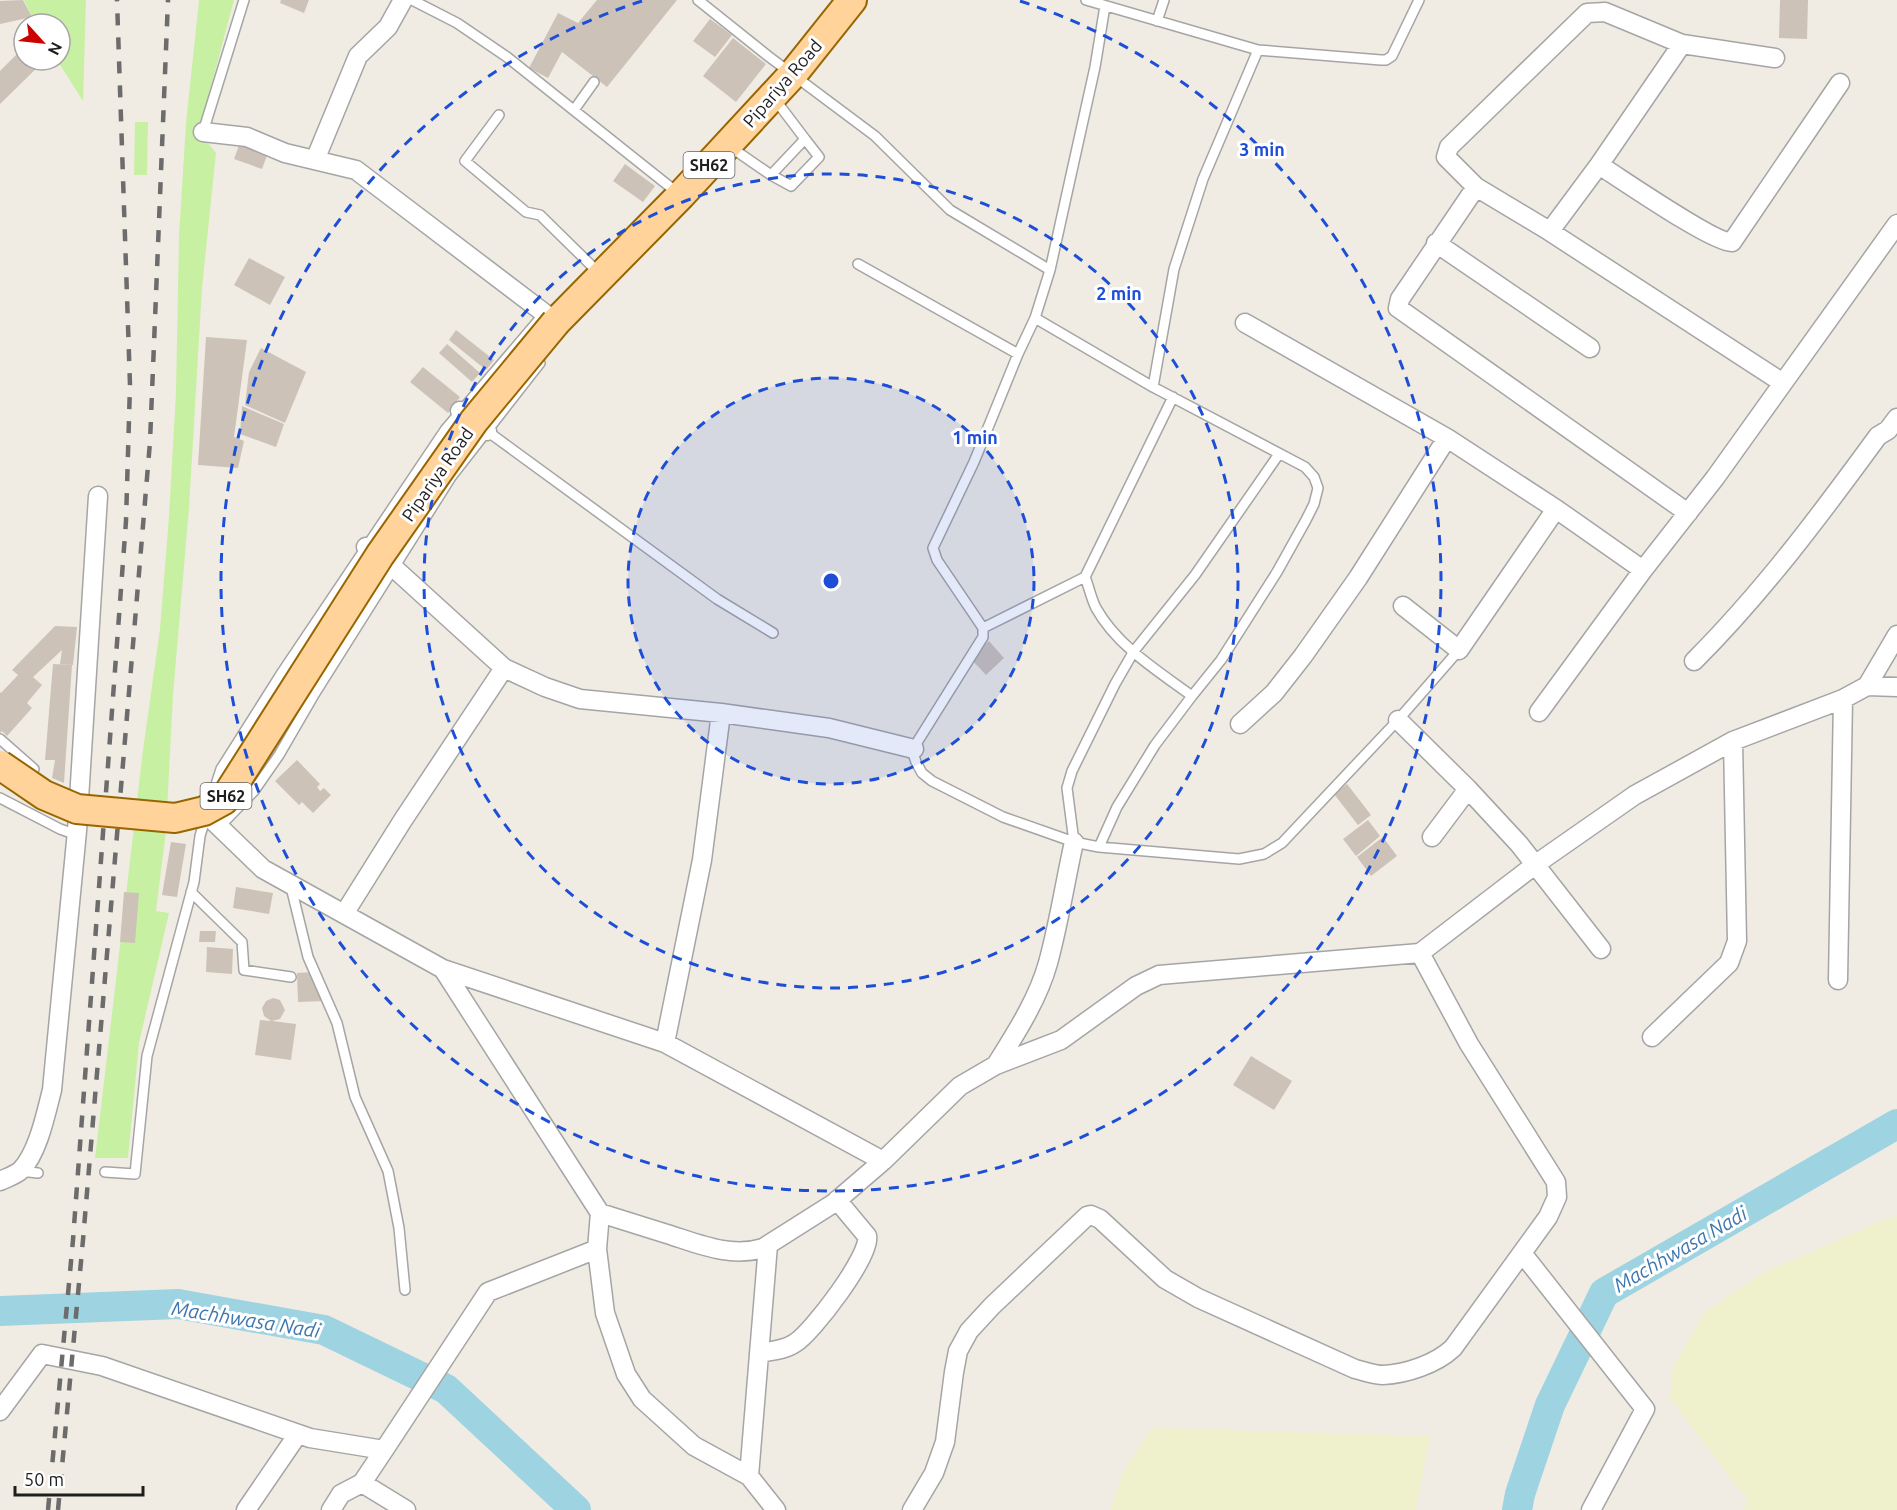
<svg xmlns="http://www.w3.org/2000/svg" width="1897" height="1510" font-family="Ubuntu,sans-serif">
  <rect width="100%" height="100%" fill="#f0ece3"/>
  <path fill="#eef1cc" d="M 1897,1216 L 1897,1510 L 1743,1510 L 1748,1501 L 1670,1398 L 1673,1367 L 1705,1312 L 1763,1273 L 1881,1221 Z
    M 1152,1428 L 1430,1436 L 1416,1510 L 1110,1510 L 1123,1472 Z"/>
  <path fill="#c8f0a3" d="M 24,0 L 86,0 L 83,101 L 57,60 L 60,60 L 60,24 L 33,24 L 29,18 L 32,17 Z
    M 199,0 L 234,0 L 199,132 L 216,153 L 202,288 L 189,508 L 173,695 L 166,831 L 156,911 L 169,913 L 139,1043 L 128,1158 L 95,1158 L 143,750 L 160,629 L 169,516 L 176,392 L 179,236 L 186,123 Z
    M 135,122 L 148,122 L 147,175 L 134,175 Z"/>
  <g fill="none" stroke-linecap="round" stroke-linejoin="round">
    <path stroke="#9ed3e2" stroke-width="30" d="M 0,1311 L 178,1304 L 324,1330 L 446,1389 L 576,1510
      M 1517,1510 L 1520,1494 L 1550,1405 L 1604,1293 L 1897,1124"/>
  </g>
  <path fill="#ccc2b8" d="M 23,0 L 32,17 L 0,24 L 0,1 Z
    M 281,0 L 309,0 L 304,13 L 280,3 Z
    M 597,0 L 677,0 L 607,87 L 562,52 L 548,78 L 529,68 L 558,13 L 578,23 Z
    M 1780,0 L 1808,0 L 1807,39 L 1779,38 Z
    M 710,19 L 732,35 L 715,57 L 693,41 Z
    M 733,38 L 766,64 L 736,102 L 703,76 Z
    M 24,47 L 24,60 L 45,60 L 0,104 L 0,71 Z
    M 241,140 L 269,150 L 262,169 L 234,159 Z
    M 625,164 L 655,186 L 643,202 L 613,181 Z
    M 249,258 L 285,277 L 270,305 L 234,285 Z
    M 456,330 L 494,360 L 486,370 L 449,340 Z
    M 206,337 L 247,340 L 234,437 L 244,441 L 238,468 L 198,465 Z
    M 447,344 L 480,373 L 472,382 L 439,353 Z
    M 261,348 L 306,372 L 285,423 L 245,405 L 249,372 Z
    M 423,367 L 460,397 L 448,413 L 410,382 Z
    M 242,406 L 284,424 L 276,447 L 240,434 Z
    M 55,626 L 77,627 L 73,665 L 60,664 L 62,650 L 33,677 L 42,685 L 27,703 L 32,708 L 7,736 L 2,731 L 0,733 L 0,692 L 1,693 L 18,675 L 12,670 Z
    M 989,641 L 1004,658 L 986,675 L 970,658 Z
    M 53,664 L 72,665 L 64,783 L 52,778 L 55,760 L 45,760 Z
    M 297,760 L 320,784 L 317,787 L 320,791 L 324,788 L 331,795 L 313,813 L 302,802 L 299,805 L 275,781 Z
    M 1347,784 L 1371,815 L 1358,825 L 1334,794 Z
    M 1368,820 L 1380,836 L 1356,856 L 1343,839 Z
    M 1383,837 L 1397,856 L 1371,876 L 1357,857 Z
    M 171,842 L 186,844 L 177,897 L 162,895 Z
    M 236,887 L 273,893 L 269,914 L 233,908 Z
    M 124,892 L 139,893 L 135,943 L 120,942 Z
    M 200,931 L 216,931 L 215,942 L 199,942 Z
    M 207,947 L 233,949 L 232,974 L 206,972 Z
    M 313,972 L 325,1001 L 298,1002 L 297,973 Z
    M 273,998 L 280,1000 L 285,1010 L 280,1019 L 272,1021 L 296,1024 L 291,1060 L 255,1055 L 260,1020 L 271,1021 L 264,1016 L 262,1008 L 266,1001 Z
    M 1251,1056 L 1292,1081 L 1274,1110 L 1233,1085 Z"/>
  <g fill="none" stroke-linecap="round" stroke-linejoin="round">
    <g stroke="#a5a5a5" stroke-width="12">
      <path id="lane" d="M 412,0 L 457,23 L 507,57 L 679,194
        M 698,0 L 768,56 L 875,136 L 950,210 L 1050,270
        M 1086,0 L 1258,50 L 1381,60 L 1386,60 L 1392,56 L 1419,0
        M 1105,6 L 1095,67 L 1075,157 L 1050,270 L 1035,318 L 1018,354 L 974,462 L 933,548 L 937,560 L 983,628 L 983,637 L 916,744 L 913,753 L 916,762 L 922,773 L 932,781 L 1003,817 L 1074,842 L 1099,847 L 1239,859 L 1264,854 L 1282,843 L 1398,720 L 1459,650
        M 1157,21 L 1164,0
        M 574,110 L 594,82
        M 499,115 L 465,161 L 526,212 L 540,215 L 600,274
        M 203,132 L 244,0
        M 729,146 L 771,175 L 805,139 L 774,98
        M 771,175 L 791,186 L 819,157 L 805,139
        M 858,264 L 1018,354
        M 1035,318 L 1153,387 L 1305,467 L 1314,477 L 1318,488 L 1314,504 L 1306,520 L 1277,572 L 1221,660 L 1192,696 L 1155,745 L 1117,807 L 1099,847
        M 1153,387 L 1174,269 L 1203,179 L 1258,50
        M 1173,397 L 1085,577 C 1089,587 1091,598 1096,608 C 1117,646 1158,671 1192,696
        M 487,431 L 717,599 L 773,633
        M 983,628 L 1085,577
        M 0,739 L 34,769
        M 212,797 L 221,769 L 283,671 L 445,430 L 538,321 L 551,322
        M 0,798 L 60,829 L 77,835
        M 220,826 L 254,791 L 279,755 L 315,693 L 451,477 L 540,363
        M 1074,842 L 1067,788 L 1072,771 L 1115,684 L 1134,651 L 1195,575 L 1279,454
        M 291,887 L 308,957 L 337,1023 L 355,1097 L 388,1171 L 399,1228 L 405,1290
        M 191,892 L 242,942 L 244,970 L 291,977
        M 20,1171 L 38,1173
        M 105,1172 L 135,1174 L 147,1056 L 194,882 L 200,836 L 206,816"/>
    </g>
    <g stroke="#a5a5a5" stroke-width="21">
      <path id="street" d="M 1775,58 L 1682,44 L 1605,12 L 1587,13 L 1449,147 L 1446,157 L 1476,187 L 1546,229 L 1783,383
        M 203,132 L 247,137 L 285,153 L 356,170 L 556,322
        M 315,160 L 358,56 L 388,27 L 403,0
        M 1599,165 C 1620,178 1715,244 1732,242 L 1840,83
        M 1476,187 L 1400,299 L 1398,308 L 1688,513
        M 1550,231 L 1599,165 L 1682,44
        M 1436,243 L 1590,348
        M 1245,323 L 1447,438 L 1556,509 L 1643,570
        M 460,411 L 487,431
        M 366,547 L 394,568 L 504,668 L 545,687 L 580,699 L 721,713 L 829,728 L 914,749
        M 1403,606 L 1459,650 L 1556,509
        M 1694,661 C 1763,592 1821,514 1878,436 L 1888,430 L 1897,418
        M 1867,686 L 1897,687
        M 1539,712 L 1643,570 L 1715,478 L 1897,224
        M 1398,720 L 1468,789 L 1519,844 L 1601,949
        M 1240,724 L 1274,693 L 1303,656 L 1358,578 L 1447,438
        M 207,815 L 263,869 L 443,969 L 600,1213 L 597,1249 L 605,1313 L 626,1374 L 642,1399 L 694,1446 L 749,1476 L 776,1510
        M 1432,837 L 1468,789
        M 344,914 L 403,820 L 504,668
        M 443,969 L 665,1043 L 883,1161
        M 1838,980 L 1843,699
        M 1652,1037 L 1729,963 L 1737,941 L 1733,741
        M 665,1043 L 702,860 L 721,713
        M 996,1065 C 1016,1033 1038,999 1048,963 C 1059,923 1065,882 1074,842
        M 0,1181 C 6,1178 16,1175 21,1170 C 38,1153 46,1113 52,1090 L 77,831 L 98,496
        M 600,1213 C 622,1220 645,1227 667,1234 C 699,1244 730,1258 763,1248 L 834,1203 L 883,1161 L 960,1086 L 996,1065 L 1061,1040 L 1136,986 L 1159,975 L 1420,953 L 1536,864 L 1635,795 L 1733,741 L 1843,699 L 1867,686 L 1897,635
        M 1522,1253 L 1645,1409 L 1591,1510
        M 759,1353 C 771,1351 785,1350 795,1343 C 812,1333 872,1254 867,1236 L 837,1200
        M 0,1411 L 42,1354 L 102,1366 L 310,1438 L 384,1450 L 488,1292 L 597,1249
        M 384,1450 L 362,1483 L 406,1510
        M 749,1476 L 768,1245
        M 246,1510 L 298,1434
        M 331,1510 L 341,1494 L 362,1483
        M 912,1510 L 934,1473 L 945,1442 L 954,1372 L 958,1351 L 969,1331 L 992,1306 L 1087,1216 L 1091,1215 L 1100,1219 L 1165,1279 L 1198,1298 L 1355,1369 C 1364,1371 1374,1375 1383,1375 C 1406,1374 1436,1364 1453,1348 L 1548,1217 L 1557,1197 L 1556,1182 L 1469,1044 L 1420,953"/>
    </g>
    <g stroke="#986600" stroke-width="32">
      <path id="primary" d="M 556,322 L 681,195 L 793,74 L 852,0"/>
    </g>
    <use href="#lane" stroke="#fff" stroke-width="9"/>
    <use href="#street" stroke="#fff" stroke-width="18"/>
    <use href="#primary" stroke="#ffd399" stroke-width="28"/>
    <path stroke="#6c6c6c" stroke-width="4.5" stroke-dasharray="12 12" stroke-linecap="butt" d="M 48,1510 L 73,1240 L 126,521 L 130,385 L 117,0
      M 58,1510 L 83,1240 L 150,442 L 168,0"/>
    <g stroke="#986600" stroke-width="32" stroke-linecap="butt">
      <path id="primary-bridge" d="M 0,765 L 44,795 L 77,809 L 175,818 L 204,811 L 224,800 L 380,555 L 474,421 L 556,322"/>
    </g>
    <use href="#primary-bridge" stroke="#ffd399" stroke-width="28"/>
  </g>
  <circle cx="831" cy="581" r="203" fill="#1d4ed8" fill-opacity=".12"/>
  <g fill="none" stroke="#1d4ed8" stroke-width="3" stroke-dasharray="10 8">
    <circle cx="831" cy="581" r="203"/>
    <circle cx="831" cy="581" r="407"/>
    <path d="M1020 1A610 610 0 1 1 642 1"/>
  </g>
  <g text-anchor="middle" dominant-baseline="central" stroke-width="6" stroke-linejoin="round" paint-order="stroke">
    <g fill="#fff" stroke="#626262" stroke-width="1.5">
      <rect x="683.5" y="152" width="51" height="26" rx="4.5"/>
      <rect x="200.5" y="783" width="51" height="26" rx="4.5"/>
    </g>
    <g font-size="16" font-weight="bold" fill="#1e1e1e">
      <text x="709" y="165">SH62</text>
      <text x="226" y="796">SH62</text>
    </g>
    <g font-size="18" fill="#1e1e1e" stroke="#fff">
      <text transform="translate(782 83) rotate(-49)">Pipariya Road</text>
      <text transform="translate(437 474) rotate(-55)">Pipariya Road</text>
    </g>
    <g font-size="20" font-style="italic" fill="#3e76af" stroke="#fff">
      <text transform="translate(1680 1249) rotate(-30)">Machhwasa Nadi</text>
      <text transform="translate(246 1319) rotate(9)">Machhwasa Nadi</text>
    </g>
  </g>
  <circle cx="831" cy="581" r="9" fill="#1d4ed8" stroke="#fff" stroke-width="3"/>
  <g font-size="18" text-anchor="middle" font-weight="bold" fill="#1d4ed8" stroke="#fff" stroke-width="6" stroke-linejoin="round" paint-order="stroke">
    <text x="1262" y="156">3 min</text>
    <text x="1119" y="300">2 min</text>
    <text x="975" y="444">1 min</text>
  </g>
  <g transform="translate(42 42) rotate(117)"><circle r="28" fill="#ffffff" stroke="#a5a5a5" stroke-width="1.5"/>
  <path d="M0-4.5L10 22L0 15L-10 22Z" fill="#cc0100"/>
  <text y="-9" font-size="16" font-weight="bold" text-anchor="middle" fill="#1e1e1e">N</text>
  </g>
  <path d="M15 1486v9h128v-9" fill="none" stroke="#1e1e1e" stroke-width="3"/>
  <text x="24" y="1486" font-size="18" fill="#1e1e1e" stroke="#ffffff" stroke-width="4.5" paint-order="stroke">50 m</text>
</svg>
